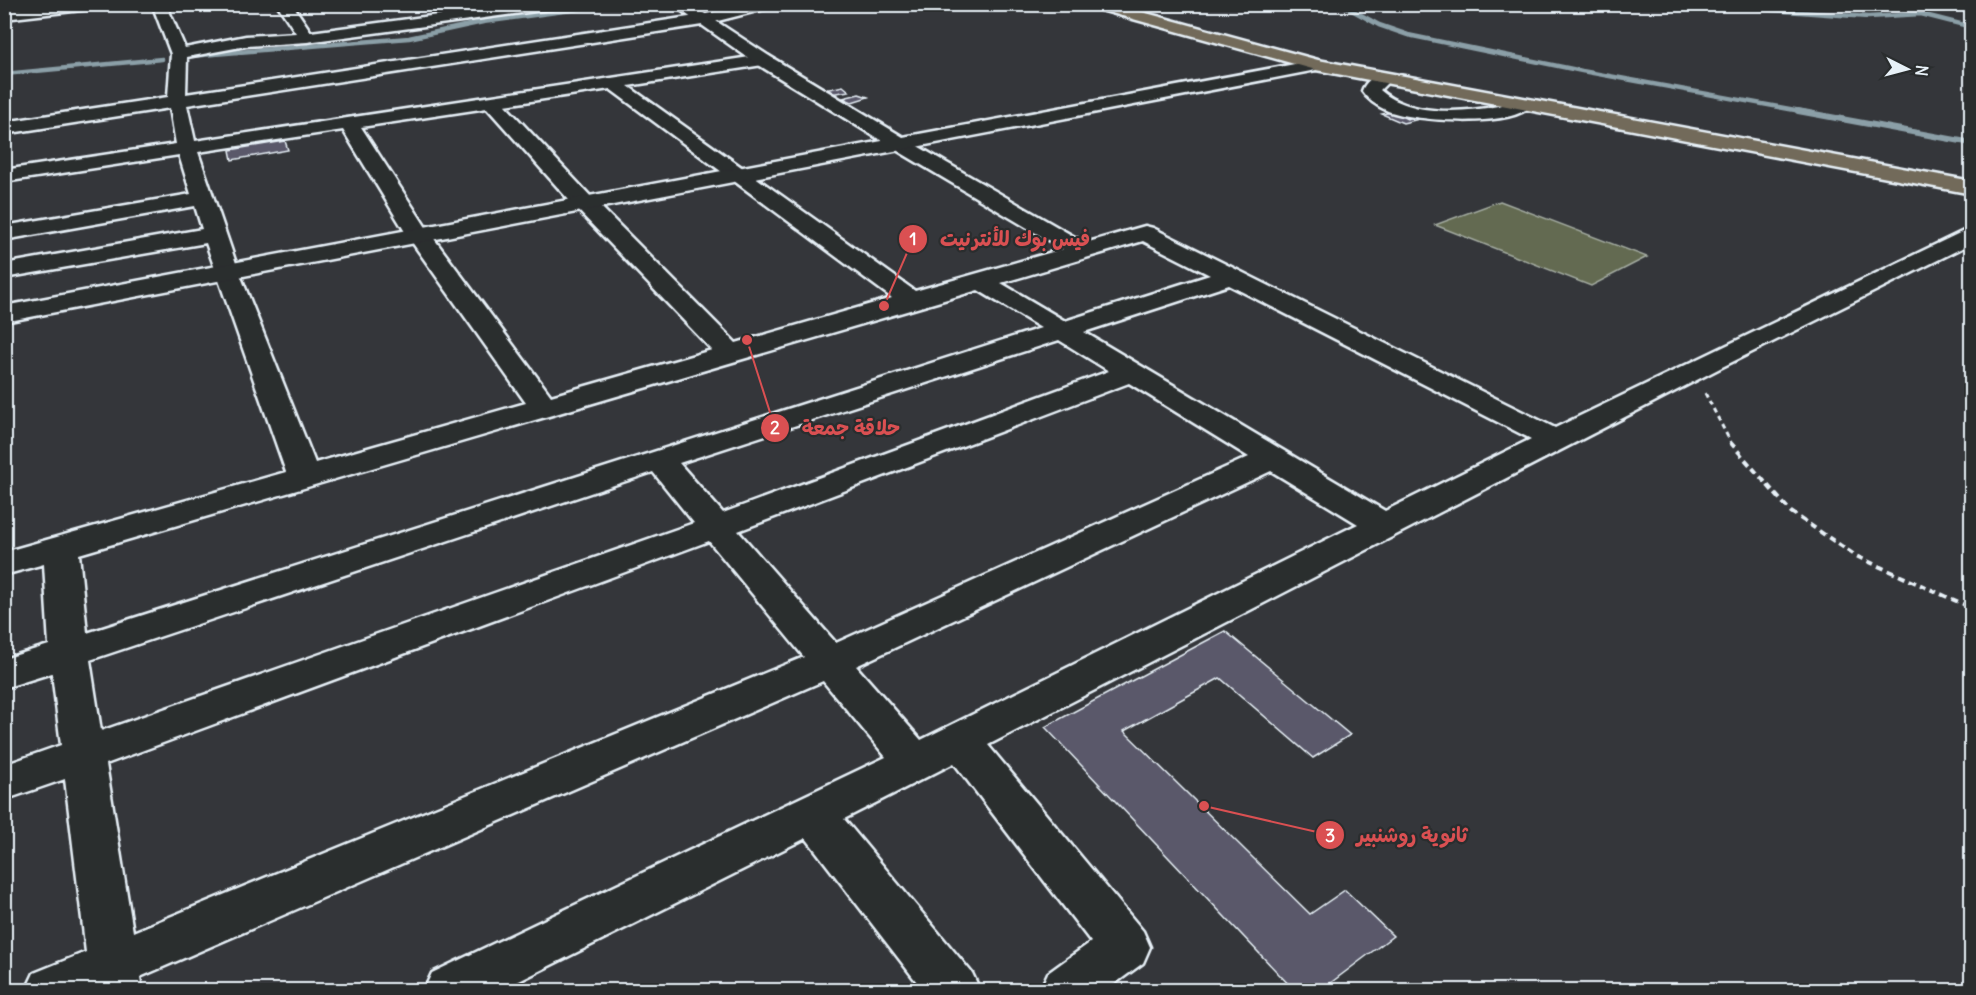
<svg xmlns="http://www.w3.org/2000/svg" width="1976" height="995" font-family="Delius,'Playpen Sans Arabic',sans-serif">
  <rect width="100%" height="100%" fill="#34363a"/>
  <filter id="ink" filterUnits="userSpaceOnUse"><feTurbulence type="fractalNoise" baseFrequency=".0167" numOctaves="2"/><feDisplacementMap in="SourceGraphic" scale="12" xChannelSelector="R" yChannelSelector="G"/><feConvolveMatrix kernelMatrix="1 2 1 2 8 2 1 2 1" color-interpolation-filters="sRGB"/></filter>
  <g filter="url(#ink)">
    <path fill="#646b51" stroke="#a6aea4" stroke-width="1.5" d="M 1500,201 L 1647,257 L 1591,286 L 1435,225 Z"/>
    <g fill="none" stroke-linecap="round" stroke-linejoin="round">
      <path stroke="#8b9fa7" stroke-width="4.5" d="M 1341,4 L 1379,25 L 1408,35 L 1582,71 L 1806,112
        M 1730,4 L 1772,10 L 1868,17 L 1921,14 L 1972,27
        M 190,56 L 409,38 L 483,22 L 616,4
        M 4,74 L 162,59"/>
      <path stroke="#8b9fa7" stroke-width="6" d="M 1798,111 L 1972,143"/>
    </g>
    <path fill="#5a596a" stroke="#e8f1f8" stroke-width="1.5" d="M 843,86 L 849,91 L 830,94 L 824,90 Z
      M 859,94 L 868,97 L 852,102 L 843,98 Z
      M 1397,111 L 1403,113 L 1397,114 L 1407,119 L 1414,117 L 1419,119 L 1403,123 L 1382,114 Z
      M 285,141 L 288,150 L 232,160 L 230,150 Z
      M 1225,631 L 1350,735 L 1313,758 L 1220,678 L 1124,731 L 1310,914 L 1345,890 L 1393,936 L 1321,990 L 1294,990 L 1045,727 Z"/>
    <g fill="none" stroke-linecap="round" stroke-linejoin="round">
      <g stroke="#e8f1f8" stroke-width="5">
        <path id="street" d="M 152,4 L 166,4 L 185,48 L 246,36 L 296,33 L 277,4 L 292,4 L 311,32 L 521,4 L 565,4 L 558,8 L 307,42 L 246,46 L 187,57 L 186,94 L 702,15 L 748,4 L 775,4 L 773,7 L 702,25 L 187,105 L 195,141 L 763,55 L 769,56 L 771,60 L 769,64 L 628,86 L 915,291 L 1063,249 L 893,148 L 890,144 L 893,140 L 907,140 L 1085,243 L 1145,226 L 1153,228 L 1555,428 L 1972,227 L 1972,243 L 1722,367 L 988,745 L 1143,931 L 1150,947 L 1143,963 L 1106,990 L 1040,990 L 1048,973 L 1091,942 L 954,763 L 844,819 L 972,973 L 980,990 L 923,990 L 806,838 L 501,990 L 424,990 L 432,973 L 886,757 L 823,681 L 140,977 L 142,990 L 26,990 L 34,973 L 86,952 L 65,779 L 4,800 L 4,765 L 61,745 L 52,673 L 4,688 L 4,659 L 49,645 L 44,564 L 4,575 L 4,552 L 286,472 L 206,243 L 4,278 L 4,264 L 202,229 L 195,206 L 4,240 L 4,226 L 191,194 L 179,155 L 4,182 L 4,170 L 176,144 L 170,108 L 4,134 L 4,122 L 168,97 L 171,54 ZM 610,89 L 892,298 L 736,343 L 593,199 L 505,105 ZM 487,108 L 577,209 L 712,350 L 551,396 L 429,232 L 361,127 ZM 343,130 L 407,235 L 526,403 L 315,463 L 239,272 L 198,152 ZM 1143,241 L 1210,275 L 1065,321 L 1001,283 ZM 1229,285 L 1531,439 L 1385,511 L 1084,332 ZM 978,290 L 1041,328 L 87,633 L 79,554 ZM 1059,340 L 1109,371 L 723,513 L 679,463 ZM 1129,383 L 1249,457 L 836,643 L 738,531 ZM 1271,471 L 1358,524 L 921,740 L 856,666 ZM 653,472 L 694,523 L 101,731 L 90,660 ZM 709,541 L 804,657 L 133,932 L 106,764 Z
          M 1383,73 L 1389,74 L 1392,78 L 1380,90 C 1409,116 1462,113 1498,106 C 1509,104 1518,97 1529,100 L 1532,104 C 1515,129 1414,121 1388,111 C 1377,106 1368,100 1362,91 C 1365,82 1374,75 1383,73 Z"/>
      </g>
      <g stroke="#e8f1f8" stroke-width="5">
        <path id="secondary" d="M 57,4 L 106,4 L 99,8 L 4,19 L 4,10 Z
          M 672,4 L 690,4 L 769,56 L 903,137 L 1316,60 L 1324,65 L 1316,70 L 4,322 L 4,306 L 882,141 L 757,64 Z"/>
      </g>
      <g stroke="#e8f1f8" stroke-width="5">
        <path id="primary" d="M 1088,4 L 1113,4 L 1318,60 L 1972,181 L 1972,194 L 1316,70 L 1090,7 Z"/>
      </g>
      <path stroke="#e8f1f8" stroke-width="3" stroke-dasharray="5 4" stroke-linecap="butt" d="M 1705,393 L 1731,443"/>
      <path stroke="#e8f1f8" stroke-width="4" stroke-dasharray="7 4.5" stroke-linecap="butt" d="M 1730,442 L 1791,512 L 1856,556 L 1972,608"/>
      <use href="#street" fill="#2a2d2e" fill-rule="evenodd"/>
      <use href="#secondary" fill="#2a2d2e" fill-rule="evenodd"/>
      <use href="#primary" fill="#726b5a" fill-rule="evenodd"/>
    </g>
  </g>
  <path fill="none" stroke="#da5052" stroke-width="2" d="M884 306L913 239M747 340L775 428M1204 806L1330 835"/>
  <g fill="#da5052" stroke="#2a2d2e" stroke-width="2">
    <circle cx="884" cy="306" r="6"/>
    <circle cx="747" cy="340" r="6"/>
    <circle cx="1204" cy="806" r="6"/>
    <circle cx="913" cy="239" r="15"/>
    <circle cx="775" cy="428" r="15"/>
    <circle cx="1330" cy="835" r="15"/>
  </g>
  <g font-size="18" text-anchor="middle" font-weight="bold" fill="#fff">
    <text x="913" y="245">1</text>
    <text x="775" y="434">2</text>
    <text x="1330" y="842">3</text>
  </g>
  <g font-size="20" text-anchor="middle" font-weight="bold" fill="#da5052" stroke="#2a2d2e" stroke-width="4.5" stroke-linejoin="round" paint-order="stroke">
    <text x="1015" y="246">فيس بوك للأنترنيت</text>
    <text x="851" y="435">حلاقة جمعة</text>
    <text x="1412" y="842">ثانوية روشنبير</text>
  </g>
  <rect width="1976" height="995" fill="none" stroke="#2a2d2e" stroke-width="24"/>
  <rect x="12" y="12" width="1952" height="971" fill="none" stroke="#e8f1f8" stroke-width="2" filter="url(#ink)"/>
  <g transform="translate(1907 69) rotate(96)" stroke="#2a2d2e" stroke-width="4.5" paint-order="stroke">
  <path d="M0-4.5L10 22L0 15L-10 22Z" fill="#e8f1f8"/>
  <text y="-9" font-size="16" font-weight="bold" text-anchor="middle" fill="#e8f1f8">N</text>
  </g>
</svg>
